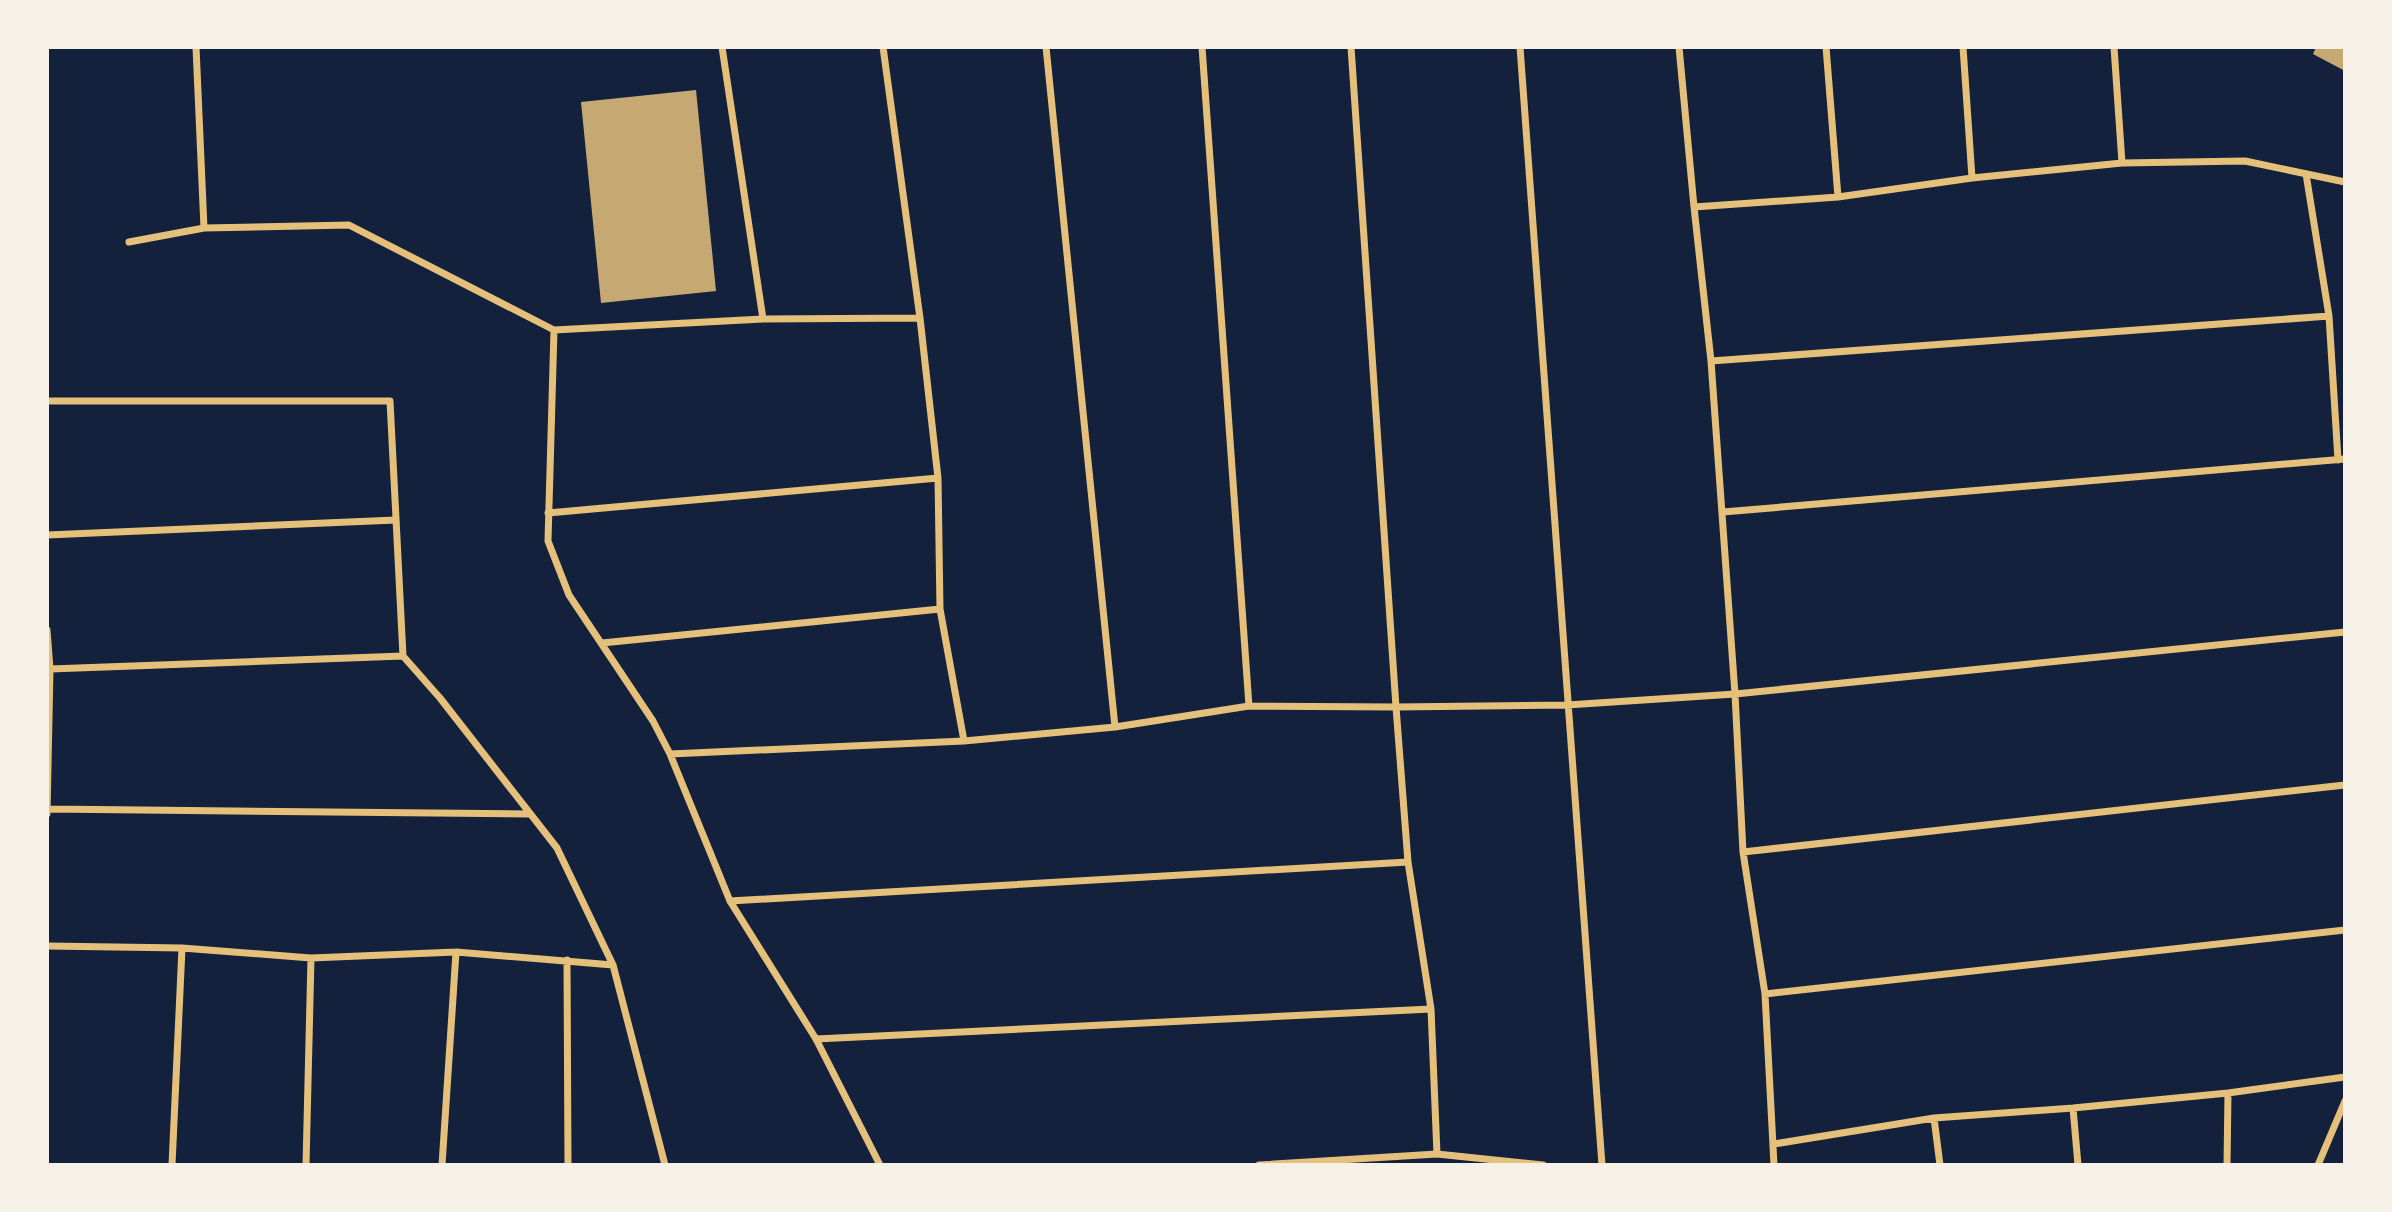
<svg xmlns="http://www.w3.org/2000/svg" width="2392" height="1212" font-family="'Golos Text',sans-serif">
  <rect width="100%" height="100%" fill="#14213d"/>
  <path fill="#c6a872" d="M 2316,47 L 2345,47 L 2345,71 L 2313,54 Z
    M 696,90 L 716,291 L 601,303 L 581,102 Z"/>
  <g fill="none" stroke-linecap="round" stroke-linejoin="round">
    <path stroke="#e5c07b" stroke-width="7" d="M 196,47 L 204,228 L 349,225 L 554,330 L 548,541 L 569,595 L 653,721 L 670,754 L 964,741 L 1115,727 L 1249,706 L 1396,707 L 1567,705 L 1735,694 L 2345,632
      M 722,47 L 763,319
      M 883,47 L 920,318 L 938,478 L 940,609 L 964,741
      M 1046,47 L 1115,727
      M 1202,47 L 1249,706
      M 1351,47 L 1396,707 L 1408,862 L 1431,1009 L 1437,1154
      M 1520,47 L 1602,1165
      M 1679,47 L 1694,207 L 1711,361 L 1735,694 L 1743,852 L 1765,994 L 1774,1165
      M 1826,47 L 1838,197
      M 1963,47 L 1972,178
      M 2114,47 L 2122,163
      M 2306,174 L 2329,316 L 2338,460
      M 1694,207 L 1838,197 L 1972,178 L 2122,163 L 2245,161 L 2345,182
      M 129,242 L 204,228
      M 554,330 L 763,319 L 920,318
      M 1711,361 L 2329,316
      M 47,401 L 390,401 L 403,656 L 440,698 L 557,848 L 613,965 L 665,1165
      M 1723,512 L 2345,459
      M 548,513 L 938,478
      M 47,535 L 396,520
      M 47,630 L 50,669 L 47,814
      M 602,643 L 940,609
      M 50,669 L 403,656
      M 670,754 L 730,901 L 816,1039 L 880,1165
      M 48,809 L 530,814
      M 1743,852 L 2345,785
      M 730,901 L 1408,862
      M 47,946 L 182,948 L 311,958 L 456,952 L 613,965
      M 567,960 L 568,1165
      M 1765,994 L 2345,930
      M 816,1039 L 1431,1009
      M 2073,1108 L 2078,1165
      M 1934,1118 L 1940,1165
      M 1774,1144 L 1934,1118 L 2073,1108 L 2228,1093 L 2345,1077
      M 172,1165 L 182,948
      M 306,1165 L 311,958
      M 442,1165 L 456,952
      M 1259,1165 L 1437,1154 L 1543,1165
      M 2227,1165 L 2228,1093
      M 2318,1165 L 2345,1101"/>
  </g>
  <rect width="2392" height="1212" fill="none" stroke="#f6f1e7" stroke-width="98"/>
</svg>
